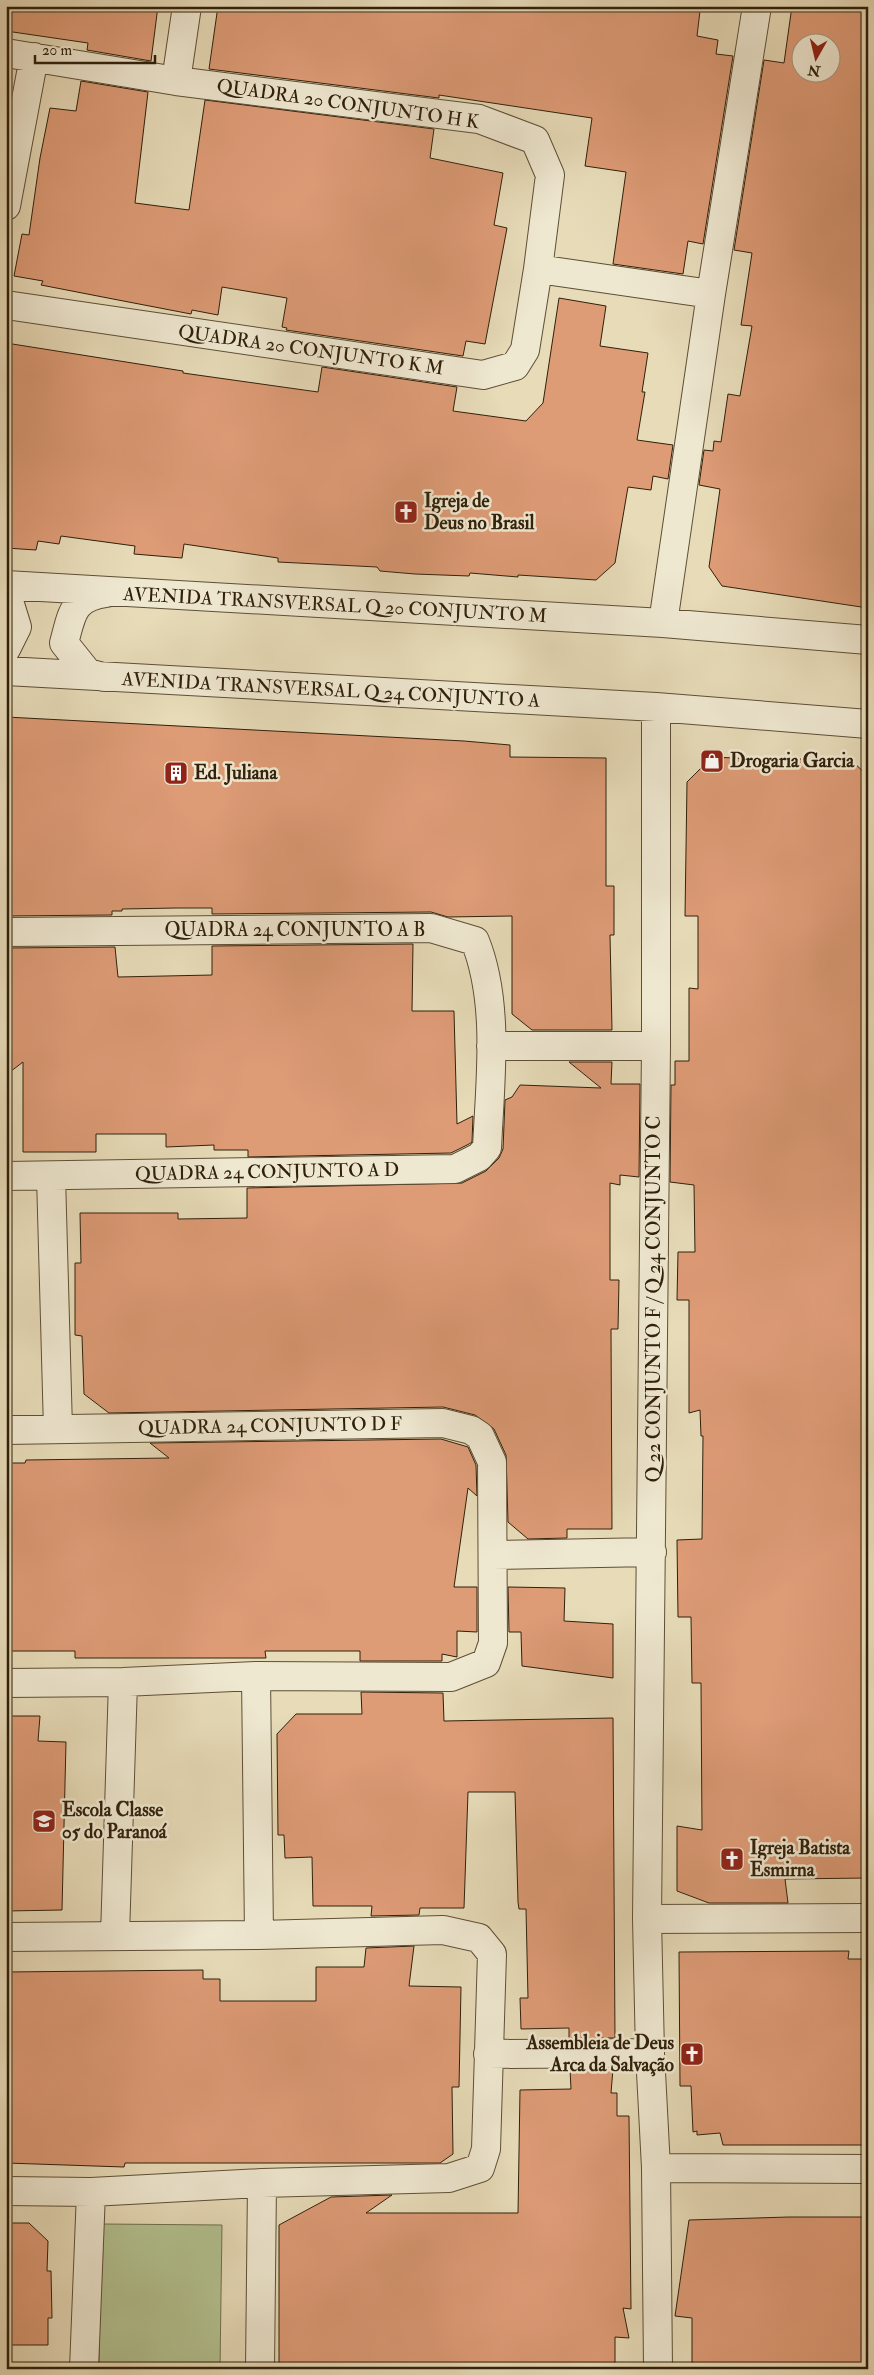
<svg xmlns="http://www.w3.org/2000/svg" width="874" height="2375" font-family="'IM FELL Double Pica',serif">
  <rect width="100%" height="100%" fill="#e7dbb8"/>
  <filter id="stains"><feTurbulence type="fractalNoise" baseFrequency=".004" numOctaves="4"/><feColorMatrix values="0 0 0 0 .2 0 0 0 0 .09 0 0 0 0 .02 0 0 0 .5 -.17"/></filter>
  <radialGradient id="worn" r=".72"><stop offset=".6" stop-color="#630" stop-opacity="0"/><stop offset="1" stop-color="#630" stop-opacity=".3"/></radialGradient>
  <path fill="#b3c190" stroke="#72704e" d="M 101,2224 L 222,2225 L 220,2369 L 99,2369 Z"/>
  <path fill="#dd9b76" stroke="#30200b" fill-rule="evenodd" d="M 6,6 L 158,6 L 151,61 L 87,50 L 88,43 L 6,31 Z
    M 218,6 L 668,6 L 700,11 L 697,36 L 718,40 L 716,54 L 733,56 L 703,244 L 688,241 L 683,274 L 613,264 L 626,172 L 585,166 L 592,118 L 439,95 L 439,98 L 209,69 Z
    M 792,6 L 868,6 L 868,608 L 722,586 L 709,567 L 720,489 L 699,485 L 704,450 L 713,451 L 714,441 L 721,442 L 728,394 L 740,396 L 752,326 L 741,325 L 752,253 L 734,250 L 764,60 L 784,63 ZM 802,42 L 832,42 L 832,72 L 802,72 Z
    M 81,81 L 148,92 L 135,203 L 189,210 L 205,100 L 434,129 L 430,158 L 503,173 L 494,225 L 507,228 L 485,344 L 466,341 L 463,356 L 286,330 L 287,328 L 282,327 L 287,298 L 222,287 L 218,315 L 192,310 L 191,314 L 113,299 L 41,285 L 43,281 L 14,276 L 22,234 L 29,235 L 40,158 L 50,108 L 76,111 Z
    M 559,298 L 606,306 L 600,346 L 648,353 L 642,392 L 645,392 L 637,440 L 673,445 L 668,479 L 653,476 L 651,490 L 628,487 L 615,563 L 596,580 L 518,575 L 518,577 L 470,573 L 469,576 L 415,574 L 380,571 L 377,567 L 278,562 L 278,558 L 184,544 L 182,558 L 134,554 L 135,546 L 61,536 L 59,544 L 38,541 L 36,550 L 6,548 L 6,343 L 183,371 L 183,373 L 318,392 L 322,367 L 457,387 L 453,411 L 526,421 L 543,403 Z
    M 6,717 L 464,741 L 510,745 L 510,757 L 606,758 L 606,886 L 614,886 L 614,935 L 610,935 L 612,1030 L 532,1030 L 512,1014 L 512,916 L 448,917 L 431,912 L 212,914 L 212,908 L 176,908 L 122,909 L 122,911 L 112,911 L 112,915 L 6,916 Z
    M 712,757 L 799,761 L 800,759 L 852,761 L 868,776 L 868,1878 L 785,1879 L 788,1903 L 709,1903 L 677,1891 L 677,1826 L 702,1830 L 701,1683 L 692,1683 L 691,1617 L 678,1617 L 677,1540 L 702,1539 L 703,1436 L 701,1436 L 700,1410 L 689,1413 L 689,1300 L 677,1300 L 678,1252 L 695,1252 L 694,1185 L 670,1182 L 671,1085 L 675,1085 L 675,1061 L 689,1061 L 689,988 L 698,989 L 698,916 L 685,916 L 687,782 Z
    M 413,944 L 412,1011 L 454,1011 L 457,1124 L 473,1116 L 472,1142 L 469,1144 L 451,1153 L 248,1157 L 248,1150 L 214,1150 L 214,1145 L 166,1147 L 166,1134 L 96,1134 L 96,1152 L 23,1152 L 23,1062 L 6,1075 L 6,948 L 115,947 L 118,977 L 212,975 L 212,946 Z
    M 569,1062 L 612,1062 L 611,1084 L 640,1084 L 639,1177 L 620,1175 L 620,1185 L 610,1183 L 610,1280 L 619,1280 L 618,1329 L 611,1329 L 612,1529 L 567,1529 L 567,1538 L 528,1539 L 508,1522 L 506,1455 L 494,1429 L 475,1415 L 443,1407 L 109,1413 L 84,1394 L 82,1336 L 75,1335 L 75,1263 L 81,1263 L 80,1213 L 178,1213 L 178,1219 L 247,1218 L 247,1188 L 462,1183 L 486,1171 L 499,1158 L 503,1149 L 505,1100 L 512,1097 L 520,1085 L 601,1088 Z
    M 441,1439 L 468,1447 L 476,1465 L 477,1496 L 468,1488 L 454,1587 L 477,1587 L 477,1632 L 457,1631 L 457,1657 L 442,1654 L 442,1661 L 360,1661 L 360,1651 L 265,1651 L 266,1658 L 75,1658 L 75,1651 L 6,1651 L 6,1463 L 25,1463 L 26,1460 L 169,1458 L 150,1443 Z
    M 508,1587 L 565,1588 L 564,1621 L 613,1624 L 613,1678 L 522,1666 L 521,1632 L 509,1632 Z
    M 361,1692 L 443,1693 L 444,1721 L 613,1718 L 615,2038 L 569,2038 L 569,2028 L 521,2029 L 520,1998 L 528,1998 L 526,1909 L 519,1909 L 518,1902 L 515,1792 L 468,1792 L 464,1908 L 420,1908 L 419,1915 L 371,1916 L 372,1906 L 313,1906 L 312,1857 L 285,1858 L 284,1835 L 278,1835 L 277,1734 L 296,1714 L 362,1714 Z
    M 6,1716 L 40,1716 L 38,1741 L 66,1742 L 62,1910 L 6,1911 Z
    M 414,1946 L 409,1986 L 461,1987 L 459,2087 L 452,2087 L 453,2154 L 440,2163 L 125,2163 L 124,2167 L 6,2163 L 6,1972 L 203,1970 L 203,1979 L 220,1979 L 220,2001 L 316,2001 L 316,1967 L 364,1967 L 366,1948 Z
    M 849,1951 L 848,1959 L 868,1959 L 868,2145 L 723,2145 L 720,2133 L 697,2135 L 697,2131 L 693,2132 L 691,2086 L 680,2086 L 679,1952 Z
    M 570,2069 L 613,2069 L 611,2093 L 617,2093 L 617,2116 L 629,2116 L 631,2309 L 623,2308 L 629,2338 L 615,2337 L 615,2369 L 283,2369 L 283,2365 L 279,2365 L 279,2225 L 331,2197 L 392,2195 L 366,2213 L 518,2213 L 520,2090 L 571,2089 Z
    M 789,2217 L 868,2217 L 868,2364 L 847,2364 L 847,2369 L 718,2369 L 718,2364 L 692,2364 L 692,2318 L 675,2316 L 689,2220 Z
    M 6,2223 L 29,2223 L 48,2241 L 47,2271 L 51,2271 L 52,2318 L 48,2318 L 48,2345 L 6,2345 Z"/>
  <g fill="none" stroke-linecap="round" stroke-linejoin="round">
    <g stroke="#5e4f36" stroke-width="30">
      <path id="minor" d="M 6,53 L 176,81 L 479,119 L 535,140 L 550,175 L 538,269 L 525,350 L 515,366 L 483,375 L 6,305
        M 176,81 L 187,6
        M 6,206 L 34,57
        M 538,269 L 711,294
        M 6,585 L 663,623 L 868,640
        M 6,598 L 9,601 L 17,627 L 6,649
        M 663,623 L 711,294 L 757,6
        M 6,671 L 656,707 L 868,724
        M 103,677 L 88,673 L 64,643 C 72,614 72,598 106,593
        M 656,707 L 656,1046 L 647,1919 L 650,2053 L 656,2168 L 658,2369
        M 6,932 L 431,928 L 475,941 C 500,1003 490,1082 487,1148 L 479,1157 L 455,1169 L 6,1176
        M 491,1046 L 656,1046
        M 51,1176 L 58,1429
        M 6,1430 L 443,1423 L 471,1430 L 480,1436 L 492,1462 L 493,1643 L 486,1663 L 451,1677 L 256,1676 L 123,1682 L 6,1683
        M 493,1555 L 652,1552
        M 256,1676 L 259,1935
        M 647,1919 L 868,1918
        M 115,1936 L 123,1682
        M 6,1937 L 259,1935 L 443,1930 L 479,1938 L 492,1954 L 486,2149 L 480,2168 L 449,2178 L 262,2183 L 91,2192 L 6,2191
        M 488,2054 L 650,2053
        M 656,2168 L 868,2169
        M 84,2369 L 91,2192
        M 260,2369 L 262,2183"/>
    </g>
    <use href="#minor" stroke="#efe8d1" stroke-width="28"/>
  </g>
  <defs>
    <g id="church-square" transform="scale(1.25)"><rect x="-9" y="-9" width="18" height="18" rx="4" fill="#8f2418" stroke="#efe8d1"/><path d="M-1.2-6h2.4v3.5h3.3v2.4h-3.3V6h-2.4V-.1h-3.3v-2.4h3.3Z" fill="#fff"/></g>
    <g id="shop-square" transform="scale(1.25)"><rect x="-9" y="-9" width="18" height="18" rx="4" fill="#8f2418" stroke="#efe8d1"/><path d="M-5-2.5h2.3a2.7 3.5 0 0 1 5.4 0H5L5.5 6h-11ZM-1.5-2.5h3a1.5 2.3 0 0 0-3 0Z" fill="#fff"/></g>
    <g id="building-square" transform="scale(1.25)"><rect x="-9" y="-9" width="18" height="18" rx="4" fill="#8f2418" stroke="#efe8d1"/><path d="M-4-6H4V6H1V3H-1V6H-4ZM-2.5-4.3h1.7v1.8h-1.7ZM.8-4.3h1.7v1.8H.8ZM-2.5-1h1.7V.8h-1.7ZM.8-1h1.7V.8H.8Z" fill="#fff"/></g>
    <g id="school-square" transform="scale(1.25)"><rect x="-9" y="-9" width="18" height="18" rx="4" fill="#8f2418" stroke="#efe8d1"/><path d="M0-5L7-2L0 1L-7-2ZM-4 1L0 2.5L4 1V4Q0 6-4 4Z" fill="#fff"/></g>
  </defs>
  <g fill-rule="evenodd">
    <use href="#church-square" x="406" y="512"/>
    <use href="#shop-square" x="712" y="761"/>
    <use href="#building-square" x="176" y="773"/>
    <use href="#school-square" x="44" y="1821"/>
    <use href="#church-square" x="732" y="1859"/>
    <use href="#church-square" x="692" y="2054"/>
  </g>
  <g text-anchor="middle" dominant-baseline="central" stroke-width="5" stroke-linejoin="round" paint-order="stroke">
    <g font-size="19" fill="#30200b" stroke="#efe8d1">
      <text transform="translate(348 104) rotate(8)">QUADRA 20 CONJUNTO H K</text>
      <text transform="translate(311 350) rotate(8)">QUADRA 20 CONJUNTO K M</text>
      <text transform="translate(335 605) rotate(3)">AVENIDA TRANSVERSAL Q 20 CONJUNTO M</text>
      <text transform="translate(331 690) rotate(3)">AVENIDA TRANSVERSAL Q 24 CONJUNTO A</text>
      <text x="295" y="930">QUADRA 24 CONJUNTO A B</text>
      <text transform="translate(267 1172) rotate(-1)">QUADRA 24 CONJUNTO A D</text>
      <text transform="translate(654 1299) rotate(-90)">Q 22 CONJUNTO F / Q 24 CONJUNTO C</text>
      <text transform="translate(270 1426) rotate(-1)">QUADRA 24 CONJUNTO D F</text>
    </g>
    <g font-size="19" font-weight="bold" fill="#30200b" stroke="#efe8d1" text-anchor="start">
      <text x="424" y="501">Igreja de<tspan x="424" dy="22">Deus no Brasil</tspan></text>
      <text x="730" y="761">Drogaria Garcia</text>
      <text x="194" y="773">Ed. Juliana</text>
      <text x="62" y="1810">Escola Classe<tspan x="62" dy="22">05 do Paranoá</tspan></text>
      <text x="750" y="1848">Igreja Batista<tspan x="750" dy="22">Esmirna</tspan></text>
      <text x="674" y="2043" text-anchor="end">Assembleia de Deus<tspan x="674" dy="22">Arca da Salvação</tspan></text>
    </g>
  </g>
  <rect width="874" height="2375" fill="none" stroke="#e7dbb8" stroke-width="25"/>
  <rect x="8" y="8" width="859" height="2360" fill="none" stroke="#30200b" stroke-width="2.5"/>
  <rect x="12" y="12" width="849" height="2350" fill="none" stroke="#30200b"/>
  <g transform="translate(816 58) rotate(188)"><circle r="24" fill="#efe8d1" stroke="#a39882"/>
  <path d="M0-4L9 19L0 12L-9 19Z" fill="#8f2418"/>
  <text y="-8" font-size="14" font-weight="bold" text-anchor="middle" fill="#30200b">N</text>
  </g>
  <path d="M35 55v8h120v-8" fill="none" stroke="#30200b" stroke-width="2.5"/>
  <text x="42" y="55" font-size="15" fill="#30200b" stroke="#efe8d1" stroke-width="4" paint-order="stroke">20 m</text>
  <rect width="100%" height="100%" filter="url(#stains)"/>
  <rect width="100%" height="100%" fill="url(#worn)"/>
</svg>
